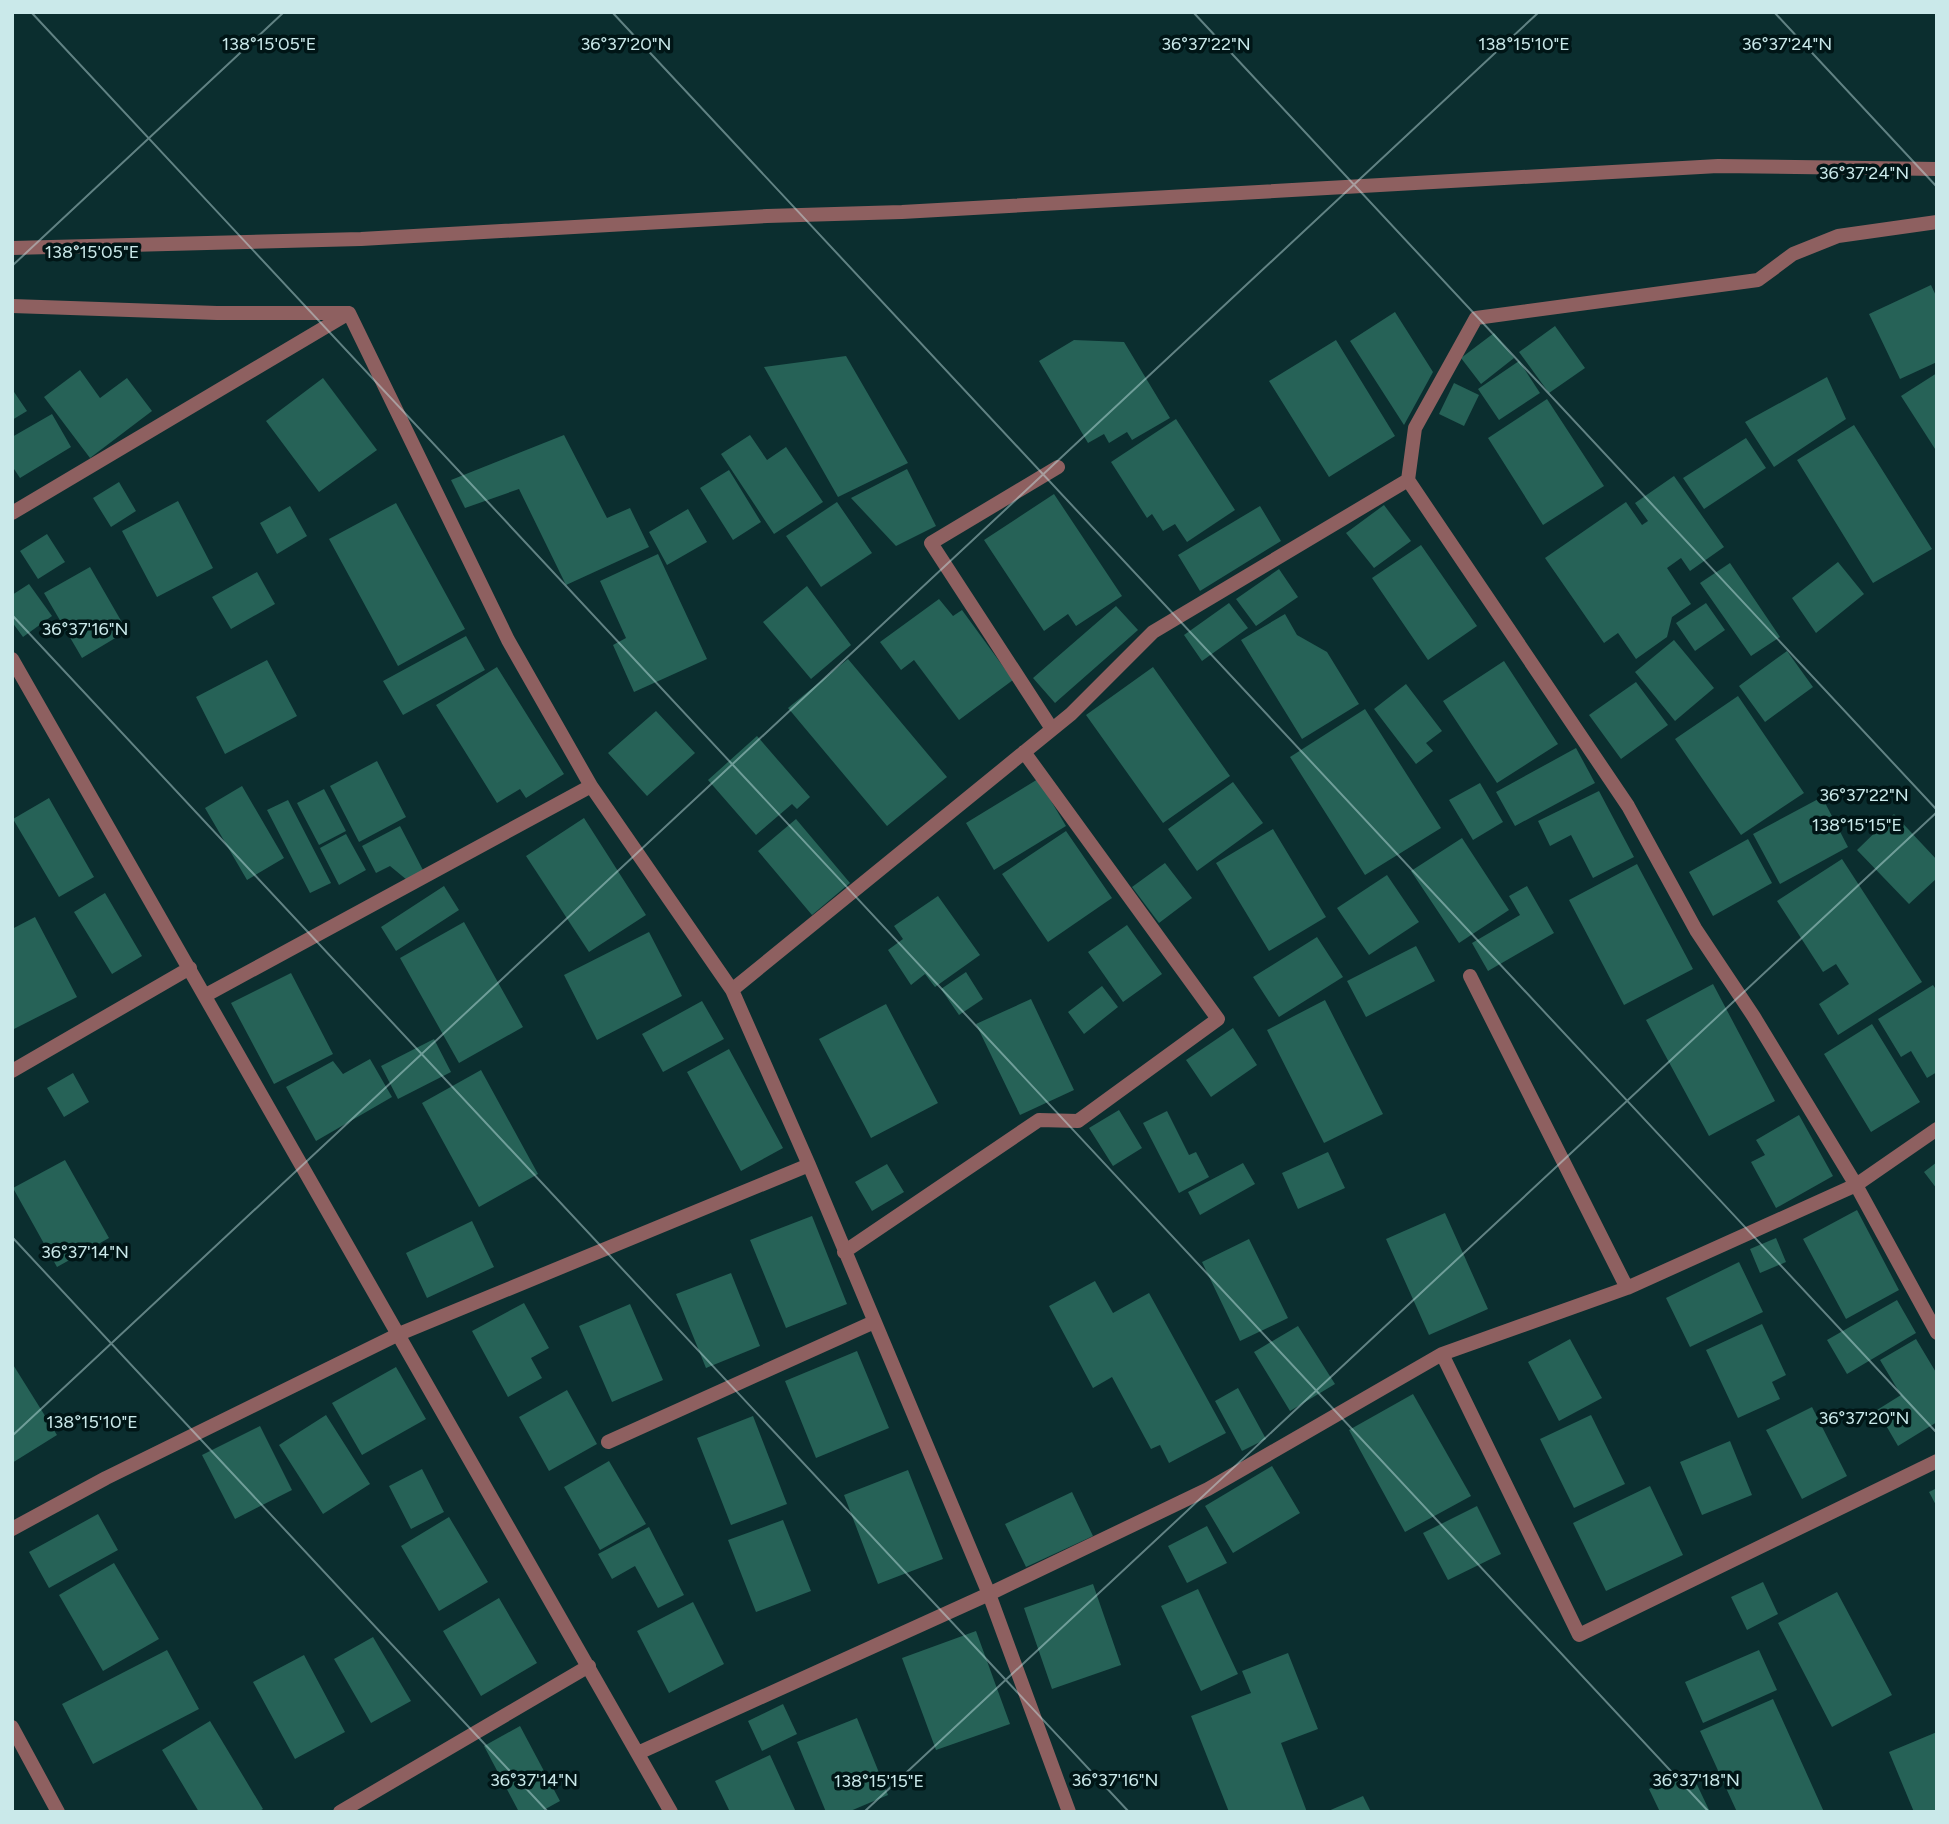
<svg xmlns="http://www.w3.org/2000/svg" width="1949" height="1824" font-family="Figtree,sans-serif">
  <rect width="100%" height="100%" fill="#0b2e2f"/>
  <path fill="#266257" d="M 1931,285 L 1937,298 L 1937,362 L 1900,379 L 1869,314 Z
    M 1395,312 L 1433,372 L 1404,425 L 1350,341 Z
    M 1555,326 L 1585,368 L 1549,393 L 1519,352 Z
    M 1494,333 L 1514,358 L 1481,384 L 1461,358 Z
    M 1074,340 L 1124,342 L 1170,418 L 1132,440 L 1127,432 L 1109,443 L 1104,434 L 1088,443 L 1039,361 Z
    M 1336,340 L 1395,436 L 1329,477 L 1269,381 Z
    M 846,356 L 908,463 L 838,497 L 764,367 Z
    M 1519,361 L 1540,393 L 1499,420 L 1478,389 Z
    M 80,370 L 100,398 L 127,378 L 152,411 L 90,458 L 44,397 Z
    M 1937,373 L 1937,452 L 1901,396 Z
    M 1827,377 L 1846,419 L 1774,467 L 1745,422 Z
    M 323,378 L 377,450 L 319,492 L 266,421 Z
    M 1454,383 L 1479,395 L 1464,426 L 1439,414 Z
    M 12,389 L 27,411 L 12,420 Z
    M 1547,399 L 1604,486 L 1543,525 L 1488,438 Z
    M 52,414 L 71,447 L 20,478 L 12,466 L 12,437 Z
    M 1176,419 L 1235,510 L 1187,542 L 1175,524 L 1163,531 L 1152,514 L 1147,518 L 1111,462 Z
    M 1854,425 L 1932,549 L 1873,583 L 1797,460 Z
    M 564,435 L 607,518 L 630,508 L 649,547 L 566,585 L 519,489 L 465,508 L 451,480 Z
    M 750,435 L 767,460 L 786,447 L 823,502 L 774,534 L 721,454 Z
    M 1746,438 L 1766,468 L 1704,509 L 1683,478 Z
    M 907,469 L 936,526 L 896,546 L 851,498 Z
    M 729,470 L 761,522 L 733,540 L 700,488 Z
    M 1674,476 L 1724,547 L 1690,571 L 1681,558 L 1667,568 L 1691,604 L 1672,617 L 1667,637 L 1636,659 L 1618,633 L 1604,643 L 1545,558 L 1626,502 L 1642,525 L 1648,521 L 1635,503 Z
    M 119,482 L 136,511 L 111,527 L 93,498 Z
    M 1054,494 L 1122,596 L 1076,626 L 1068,614 L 1044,631 L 984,540 Z
    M 178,501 L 213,568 L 157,597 L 122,531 Z
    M 837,502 L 872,553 L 821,587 L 786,536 Z
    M 396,503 L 465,629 L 398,666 L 329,539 Z
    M 1384,505 L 1411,541 L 1374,568 L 1346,533 Z
    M 290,506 L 307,536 L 277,554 L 260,523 Z
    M 1260,506 L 1281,541 L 1200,591 L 1178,555 Z
    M 688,509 L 707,542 L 667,565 L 649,532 Z
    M 47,534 L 65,562 L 38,579 L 20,551 Z
    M 1421,545 L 1477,626 L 1428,660 L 1372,578 Z
    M 658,554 L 707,659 L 634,692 L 613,645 L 626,638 L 600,581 Z
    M 1838,562 L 1864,594 L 1816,633 L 1792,598 Z
    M 1730,563 L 1780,637 L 1751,656 L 1700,583 Z
    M 90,567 L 127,631 L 82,658 L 44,593 Z
    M 1279,569 L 1298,597 L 1256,626 L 1236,599 Z
    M 257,572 L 275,604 L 231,629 L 212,597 Z
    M 29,584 L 52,616 L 23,637 L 12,622 L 12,595 Z
    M 807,586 L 851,645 L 811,679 L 763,622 Z
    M 939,599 L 953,616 L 962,610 L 1013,680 L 959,720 L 914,660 L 901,670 L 880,642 Z
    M 1229,603 L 1248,628 L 1202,661 L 1184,635 Z
    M 1706,603 L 1725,630 L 1695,651 L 1676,623 Z
    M 1116,606 L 1138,630 L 1055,703 L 1033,678 Z
    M 1285,614 L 1297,635 L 1327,652 L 1359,704 L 1302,739 L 1241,640 Z
    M 466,636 L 485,670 L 403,715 L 383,681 Z
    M 1674,640 L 1714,688 L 1675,721 L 1635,672 Z
    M 1787,651 L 1813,687 L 1765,722 L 1739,686 Z
    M 848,659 L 947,777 L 887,826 L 788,708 Z
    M 267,660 L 297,716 L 225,754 L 196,697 Z
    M 1504,661 L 1558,744 L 1497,783 L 1443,701 Z
    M 497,667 L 564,774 L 526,798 L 520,789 L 497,803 L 436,705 Z
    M 1153,667 L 1230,776 L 1163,823 L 1086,715 Z
    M 1636,682 L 1668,725 L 1621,759 L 1589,715 Z
    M 1406,684 L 1442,731 L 1426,743 L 1433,751 L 1416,764 L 1374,709 Z
    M 1738,696 L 1804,793 L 1741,835 L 1675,739 Z
    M 1365,709 L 1441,828 L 1365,875 L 1290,757 Z
    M 656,711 L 695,753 L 647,796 L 608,753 Z
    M 757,736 L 810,797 L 797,809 L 792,804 L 756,835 L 708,780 Z
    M 1576,748 L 1595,783 L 1515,826 L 1496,792 Z
    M 377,761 L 406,817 L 359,842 L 330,786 Z
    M 1038,779 L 1066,826 L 994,870 L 966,823 Z
    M 1233,782 L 1263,823 L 1197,871 L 1168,829 Z
    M 1480,783 L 1503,822 L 1473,840 L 1449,800 Z
    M 242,786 L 284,858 L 247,880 L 205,808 Z
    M 324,789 L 346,831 L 319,845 L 297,803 Z
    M 1599,791 L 1634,857 L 1593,878 L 1571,835 L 1550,846 L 1538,821 Z
    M 1822,797 L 1848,847 L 1780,884 L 1753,834 Z
    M 49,798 L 94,877 L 59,897 L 13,819 Z
    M 288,800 L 331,883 L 310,893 L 267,810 Z
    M 1894,814 L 1937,860 L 1937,878 L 1909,904 L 1857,850 Z
    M 584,818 L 646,915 L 589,952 L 526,856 Z
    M 796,819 L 850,883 L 812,915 L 758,851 Z
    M 400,826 L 424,872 L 407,880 L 390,866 L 376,873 L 362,846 Z
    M 1273,829 L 1326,917 L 1269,951 L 1216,863 Z
    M 1066,831 L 1112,898 L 1048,942 L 1002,874 Z
    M 346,834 L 366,870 L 339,885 L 320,848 Z
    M 1462,838 L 1509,910 L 1459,943 L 1411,871 Z
    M 1748,839 L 1772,883 L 1713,916 L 1689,872 Z
    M 1842,859 L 1922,982 L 1838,1035 L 1819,1004 L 1849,984 L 1836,964 L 1823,972 L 1777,901 Z
    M 1165,863 L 1192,898 L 1159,923 L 1132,887 Z
    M 1637,864 L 1693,969 L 1624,1005 L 1569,900 Z
    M 1387,875 L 1419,922 L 1369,955 L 1337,908 Z
    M 444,886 L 459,910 L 396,951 L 381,927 Z
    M 1527,886 L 1554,933 L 1488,971 L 1472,943 L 1520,915 L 1509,896 Z
    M 105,893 L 142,956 L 112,974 L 74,912 Z
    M 938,896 L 980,955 L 935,987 L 925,974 L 911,985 L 888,950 L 903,939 L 894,926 Z
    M 35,917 L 77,997 L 12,1030 L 12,929 Z
    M 464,922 L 523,1027 L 459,1063 L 400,958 Z
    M 1127,925 L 1162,974 L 1123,1002 L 1088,952 Z
    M 649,932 L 682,996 L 597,1040 L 564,975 Z
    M 1317,937 L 1343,977 L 1279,1017 L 1253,977 Z
    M 1416,946 L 1435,981 L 1366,1017 L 1347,981 Z
    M 966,972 L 983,999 L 959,1015 L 941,989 Z
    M 291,973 L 333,1054 L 274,1084 L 231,1003 Z
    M 1713,984 L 1775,1101 L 1709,1136 L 1646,1020 Z
    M 1933,985 L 1937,991 L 1937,1072 L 1927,1078 L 1911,1051 L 1901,1057 L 1878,1019 Z
    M 1102,986 L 1118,1007 L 1084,1034 L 1068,1012 Z
    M 1031,999 L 1074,1090 L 1020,1115 L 976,1024 Z
    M 1325,1000 L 1383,1114 L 1324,1143 L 1267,1030 Z
    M 702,1001 L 724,1039 L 663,1072 L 642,1034 Z
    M 886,1004 L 938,1103 L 871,1138 L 819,1039 Z
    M 1872,1024 L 1920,1102 L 1871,1132 L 1824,1054 Z
    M 1233,1028 L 1257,1065 L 1211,1097 L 1186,1060 Z
    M 434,1039 L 451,1072 L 398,1099 L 381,1066 Z
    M 729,1049 L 783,1148 L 741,1171 L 687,1072 Z
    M 370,1059 L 392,1097 L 316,1141 L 286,1087 L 333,1061 L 343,1074 Z
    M 481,1070 L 538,1174 L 479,1207 L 422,1103 Z
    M 73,1073 L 89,1102 L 64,1117 L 47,1088 Z
    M 1119,1110 L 1142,1148 L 1113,1166 L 1089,1128 Z
    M 1167,1111 L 1189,1155 L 1196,1152 L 1209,1177 L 1179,1193 L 1143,1123 Z
    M 1799,1115 L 1833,1176 L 1776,1208 L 1751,1162 L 1765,1155 L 1756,1140 Z
    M 1328,1152 L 1345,1188 L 1298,1209 L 1282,1173 Z
    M 65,1160 L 109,1238 L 57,1267 L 13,1188 Z
    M 1937,1162 L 1937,1189 L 1924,1172 Z
    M 1243,1163 L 1255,1184 L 1200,1215 L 1188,1192 Z
    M 887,1164 L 904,1192 L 872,1211 L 855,1182 Z
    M 1857,1210 L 1899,1290 L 1846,1319 L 1803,1239 Z
    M 1445,1213 L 1488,1309 L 1429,1335 L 1386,1239 Z
    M 812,1216 L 847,1304 L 786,1328 L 750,1240 Z
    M 472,1221 L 494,1267 L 427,1298 L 406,1253 Z
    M 1776,1238 L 1786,1262 L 1760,1273 L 1750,1249 Z
    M 1249,1239 L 1288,1318 L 1240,1341 L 1202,1262 Z
    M 1739,1262 L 1763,1312 L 1690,1347 L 1666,1298 Z
    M 731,1273 L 760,1346 L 706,1368 L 676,1294 Z
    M 1095,1281 L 1113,1313 L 1149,1293 L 1226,1433 L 1169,1463 L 1160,1445 L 1151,1449 L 1112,1377 L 1093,1388 L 1049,1306 Z
    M 1897,1300 L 1916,1333 L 1847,1374 L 1827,1340 Z
    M 524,1303 L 549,1348 L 531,1358 L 542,1378 L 508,1397 L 472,1331 Z
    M 630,1304 L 663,1380 L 612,1402 L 579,1326 Z
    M 1762,1324 L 1786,1375 L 1772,1382 L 1780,1399 L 1738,1418 L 1706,1350 Z
    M 1298,1326 L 1335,1384 L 1290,1411 L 1254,1352 Z
    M 1570,1339 L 1602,1398 L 1559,1421 L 1528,1362 Z
    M 1916,1339 L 1937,1374 L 1937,1422 L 1898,1446 L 1877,1410 L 1901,1395 L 1880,1360 Z
    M 857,1351 L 889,1428 L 816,1458 L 785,1381 Z
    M 12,1363 L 57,1435 L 12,1463 Z
    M 396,1367 L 426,1419 L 362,1455 L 332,1403 Z
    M 1238,1388 L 1266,1439 L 1242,1451 L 1215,1401 Z
    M 567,1390 L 597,1444 L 549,1471 L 519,1417 Z
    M 1413,1394 L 1471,1496 L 1405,1532 L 1349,1430 Z
    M 1812,1407 L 1847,1476 L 1802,1499 L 1766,1430 Z
    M 326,1415 L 370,1484 L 323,1514 L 279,1445 Z
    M 1591,1415 L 1625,1484 L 1574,1508 L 1540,1439 Z
    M 753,1416 L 787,1504 L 731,1525 L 697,1438 Z
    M 260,1426 L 292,1490 L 235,1519 L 202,1455 Z
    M 1730,1441 L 1752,1495 L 1702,1515 L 1680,1462 Z
    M 609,1461 L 646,1524 L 600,1550 L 564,1487 Z
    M 1272,1466 L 1300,1513 L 1233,1553 L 1205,1506 Z
    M 422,1469 L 444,1512 L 411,1529 L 389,1486 Z
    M 908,1470 L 943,1559 L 878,1584 L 844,1495 Z
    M 1650,1486 L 1683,1555 L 1606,1591 L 1573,1523 Z
    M 1937,1488 L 1937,1507 L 1929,1492 Z
    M 1072,1492 L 1093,1536 L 1026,1567 L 1005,1524 Z
    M 1477,1506 L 1501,1554 L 1448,1580 L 1423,1533 Z
    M 98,1514 L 118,1550 L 49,1588 L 29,1552 Z
    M 449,1517 L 488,1582 L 439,1611 L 401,1546 Z
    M 783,1520 L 811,1591 L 756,1612 L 728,1540 Z
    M 1207,1526 L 1227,1563 L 1187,1583 L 1168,1546 Z
    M 649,1527 L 684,1595 L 658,1608 L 635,1566 L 612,1579 L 598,1554 Z
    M 114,1563 L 159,1639 L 103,1671 L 59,1595 Z
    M 1763,1582 L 1778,1614 L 1747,1630 L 1731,1597 Z
    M 1093,1584 L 1121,1665 L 1052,1689 L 1024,1608 Z
    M 1198,1589 L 1238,1674 L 1201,1691 L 1161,1606 Z
    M 1837,1592 L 1892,1695 L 1832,1727 L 1778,1623 Z
    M 499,1598 L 537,1663 L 481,1696 L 443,1631 Z
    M 693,1602 L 724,1664 L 669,1693 L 637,1631 Z
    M 976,1631 L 1010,1724 L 936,1750 L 902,1658 Z
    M 373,1637 L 411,1701 L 371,1723 L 334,1659 Z
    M 167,1650 L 199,1709 L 93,1764 L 62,1704 Z
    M 1759,1650 L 1777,1690 L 1703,1723 L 1685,1682 Z
    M 1288,1653 L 1318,1729 L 1281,1743 L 1307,1812 L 1229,1812 L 1191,1716 L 1251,1693 L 1242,1671 Z
    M 304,1655 L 345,1732 L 295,1759 L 253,1682 Z
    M 1773,1699 L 1824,1812 L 1737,1812 L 1700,1731 Z
    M 783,1704 L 797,1734 L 762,1751 L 748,1721 Z
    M 857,1718 L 888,1795 L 848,1812 L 826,1812 L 797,1742 Z
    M 210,1721 L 263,1809 L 258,1812 L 199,1812 L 162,1750 Z
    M 520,1726 L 560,1801 L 540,1812 L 519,1812 L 484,1746 Z
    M 1937,1732 L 1937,1812 L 1914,1812 L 1889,1752 Z
    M 770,1755 L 796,1812 L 730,1812 L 715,1781 Z
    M 1690,1770 L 1710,1812 L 1660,1812 L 1649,1789 Z
    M 1363,1796 L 1371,1812 L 1326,1812 Z"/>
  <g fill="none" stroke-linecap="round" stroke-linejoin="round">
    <path stroke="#8e6060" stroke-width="14" d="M 1937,222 L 1838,236 L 1793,254 L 1758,280 L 1476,318 L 1415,428 L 1408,480 L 1628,806 L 1696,930 L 1754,1017 L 1856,1185 L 1937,1333
      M 12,248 L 361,239 L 767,216 L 902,212 L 1718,166 L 1937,169
      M 12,306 L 217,313 L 348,313
      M 349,313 L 508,640 L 591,786 L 732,990 L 809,1165 L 989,1594 L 1069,1812
      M 12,513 L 349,313
      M 12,659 L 671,1812
      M 1052,729 L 931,543 L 1058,467
      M 1470,976 L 1627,1288
      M 732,990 L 1071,714 L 1153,632 L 1408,480
      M 206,995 L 591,786
      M 12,1071 L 190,968
      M 844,1252 L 1039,1120 L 1078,1121 L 1218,1019 L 1024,752
      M 1442,1354 L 1579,1635 L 1937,1461
      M 608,1442 L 874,1322
      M 12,1529 L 106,1478 L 399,1334 L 809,1165
      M 12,1727 L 58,1812
      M 638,1753 L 989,1594 L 1208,1489 L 1442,1354 L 1627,1288 L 1856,1185 L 1937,1129
      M 340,1812 L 589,1666"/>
  </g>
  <path fill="none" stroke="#cae9ea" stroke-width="2" stroke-opacity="0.45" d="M 31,12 L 1709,1812M 612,12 L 1937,1433M 1193,12 L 1937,810M 1774,12 L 1937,187M 12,266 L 284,12M 12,615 L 1129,1812M 12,1237 L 548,1812M 12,1436 L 1539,12M 864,1812 L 1937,812"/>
  <g font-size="18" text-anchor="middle" fill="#cae9ea" stroke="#001516" stroke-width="7" stroke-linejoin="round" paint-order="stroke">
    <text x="269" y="50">138°15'05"E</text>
    <text x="1524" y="50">138°15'10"E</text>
    <text x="1206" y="50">36°37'22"N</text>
    <text x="1787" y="50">36°37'24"N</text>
    <text x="626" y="50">36°37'20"N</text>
    <text x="1864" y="179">36°37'24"N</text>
    <text x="92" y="258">138°15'05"E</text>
    <text x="85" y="635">36°37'16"N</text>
    <text x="1864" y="801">36°37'22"N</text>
    <text x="1857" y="831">138°15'15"E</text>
    <text x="85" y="1258">36°37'14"N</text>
    <text x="1864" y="1424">36°37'20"N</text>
    <text x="92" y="1428">138°15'10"E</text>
    <text x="534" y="1786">36°37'14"N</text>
    <text x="1115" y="1786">36°37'16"N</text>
    <text x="1696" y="1786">36°37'18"N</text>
    <text x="879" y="1787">138°15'15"E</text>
  </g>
  <rect width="1949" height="1824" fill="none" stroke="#cae9ea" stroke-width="28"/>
</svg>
